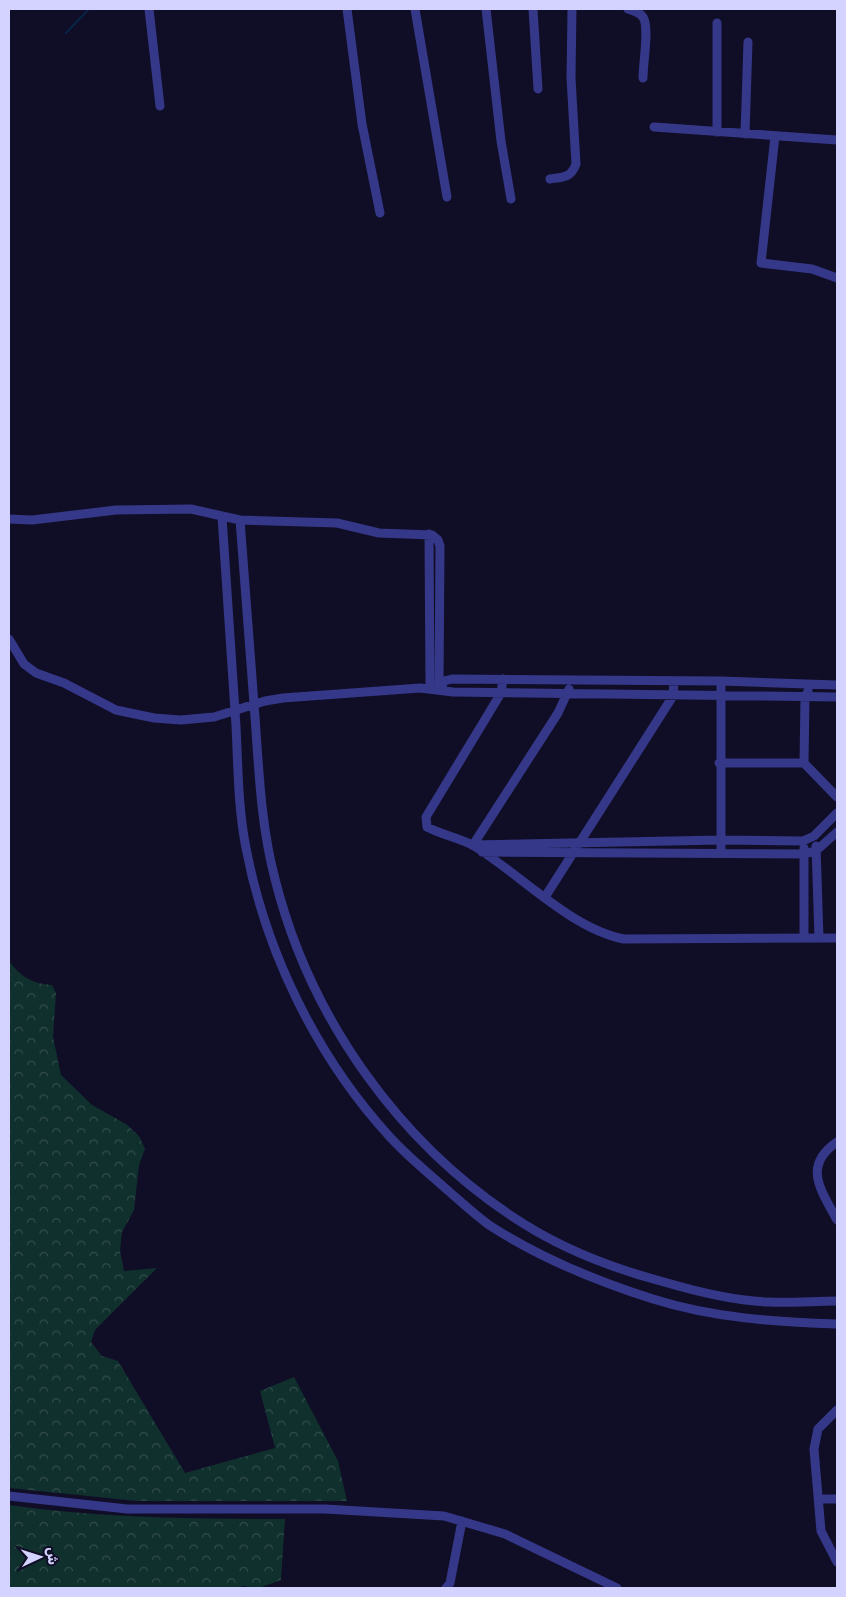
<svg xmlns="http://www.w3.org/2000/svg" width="846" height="1597" font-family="Rubik,'Noto Naskh Arabic',sans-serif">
  <defs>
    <pattern id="forest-crowns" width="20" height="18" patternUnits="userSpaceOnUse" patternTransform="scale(1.25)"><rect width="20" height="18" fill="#10302d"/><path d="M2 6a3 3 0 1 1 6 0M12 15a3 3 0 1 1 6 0" fill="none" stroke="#324d4c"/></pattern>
  </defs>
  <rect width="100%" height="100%" fill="#100d26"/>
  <path fill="url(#forest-crowns)" d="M 9,961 C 20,976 32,984 52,985 L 56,993 L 53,1037 L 61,1075 L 92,1105 L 126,1124 L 139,1136 L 145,1149 L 139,1165 L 134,1210 L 122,1232 L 120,1251 L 124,1271 L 157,1268 L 95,1330 L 91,1342 L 102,1356 L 118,1361 L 185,1473 L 275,1448 L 260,1391 L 294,1377 L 338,1461 L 347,1501 L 137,1501 L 9,1488 Z
    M 9,1505 C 101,1518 192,1519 285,1519 L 281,1580 L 259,1588 L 243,1586 L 239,1588 L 9,1588 Z"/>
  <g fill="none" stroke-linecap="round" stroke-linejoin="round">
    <path stroke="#082449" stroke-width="2" d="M 66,33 L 89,9"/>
    <path stroke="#353788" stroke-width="9" d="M 149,9 L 160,106
      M 347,9 L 362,124 L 380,213
      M 415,9 L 447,197
      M 486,9 L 501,141 L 511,199
      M 533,9 L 538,89
      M 628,9 C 634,11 641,12 644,19 C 649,31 643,63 643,78
      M 654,127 L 837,140
      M 717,132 L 717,23
      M 745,134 L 748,42
      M 775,136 L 761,263 L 812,269 L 837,278
      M 550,179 C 563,177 571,178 576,164 L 571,78 L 572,9
      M 222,517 C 227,586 231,656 236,726 C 238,766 238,808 246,848 C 266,953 317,1057 389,1136 C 406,1155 426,1171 445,1188 C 459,1200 474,1214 489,1225 C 540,1258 596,1281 653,1299 C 713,1318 776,1322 837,1324
      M 9,519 L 32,520 L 116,510 L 191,509 L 240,520 L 337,523 L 379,533 L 432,535 L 438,540 L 440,546 L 439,689
      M 240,520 C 245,585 250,651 255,717 C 259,772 261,826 275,879 C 310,1019 401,1147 524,1224 C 567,1251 615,1269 664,1282 C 698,1292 734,1301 769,1302 C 792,1303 815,1301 837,1301
      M 429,534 L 430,688
      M 9,639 L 24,664 L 36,673 L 64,683 L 116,710 L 154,718 L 181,720 L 214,717 L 265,701 L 283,698 L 420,688 L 453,692 L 837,697
      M 503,679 L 501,693 L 426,817 L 427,827 C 442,835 460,838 474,846 C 520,874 571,929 624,939 L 837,938
      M 721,681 L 721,853
      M 441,689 L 444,681 L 452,679 L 721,681 L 837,685
      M 808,691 L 805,697 L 804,763 L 837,797
      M 719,763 L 804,763
      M 473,845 L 721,840 L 803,841 L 814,836 L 837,813
      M 473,845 L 558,713 L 569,689
      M 816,846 L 819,938
      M 804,848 L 804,938
      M 482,852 L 805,854 L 817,850 L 837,832
      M 545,897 L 673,696 L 674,681
      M 837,1142 C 802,1166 821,1190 837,1220
      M 837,1410 L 818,1429 L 814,1449 L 821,1531 L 837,1562
      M 9,1496 L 127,1509 L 325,1509 L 444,1516 L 505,1534 L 617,1588
      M 818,1499 L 837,1499
      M 446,1588 L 450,1583 L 462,1521"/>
  </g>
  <rect width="846" height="1597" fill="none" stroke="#d4d2ff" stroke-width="20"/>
  <g transform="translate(40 1557) rotate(86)" stroke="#100d26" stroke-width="4" paint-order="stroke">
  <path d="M0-4L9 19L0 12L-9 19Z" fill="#d4d2ff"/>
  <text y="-8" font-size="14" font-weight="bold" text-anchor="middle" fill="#d4d2ff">ش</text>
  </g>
</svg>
